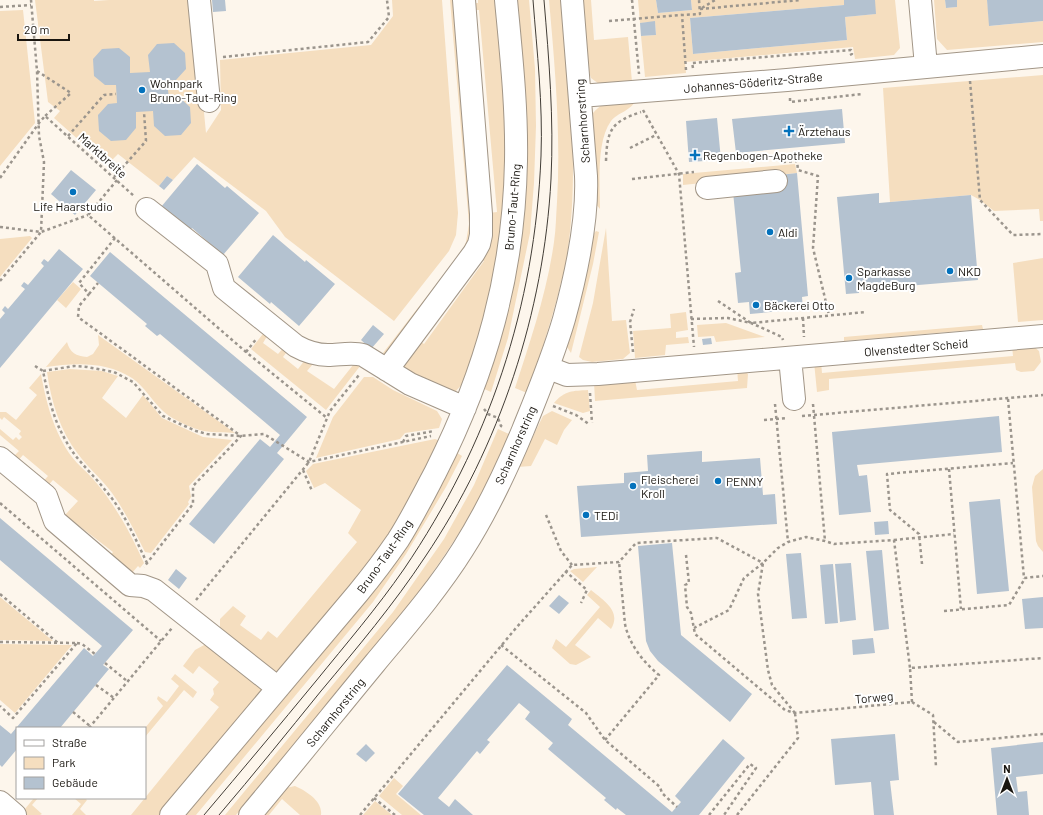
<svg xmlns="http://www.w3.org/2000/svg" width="1043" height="815" font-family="Barlow,sans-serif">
  <rect width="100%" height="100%" fill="#fdf6ec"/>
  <path fill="#f5debf" d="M 35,0 L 94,0 L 94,1 L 109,0 L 193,0 L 206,133 L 221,110 L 220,60 L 371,45 L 393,16 L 392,0 L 442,0 L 458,213 L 456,235 L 449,251 L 394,321 L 285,237 L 266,211 L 194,157 L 173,180 L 167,176 L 159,186 L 118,154 L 107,165 L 54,118 L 60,111 L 48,102 Z
    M 450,0 L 455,0 L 474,221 L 471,240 L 386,356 L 383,353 L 462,251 L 466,242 L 469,224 Z
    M 478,0 L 498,0 L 507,151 L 498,272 L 464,382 L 456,391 L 450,393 L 401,367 L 416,338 L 424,344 L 484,261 L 479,257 L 489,213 L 497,212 L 479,10 L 469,10 L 468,3 L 478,3 Z
    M 516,0 L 529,0 L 535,69 L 536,126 L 534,183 L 530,233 L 508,338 L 491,392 L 482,388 L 498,334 Z
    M 549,0 L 562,0 C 570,85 580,178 566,262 C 564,273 560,284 558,295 C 549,328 539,360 527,393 L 515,388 C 531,339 547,292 554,242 C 556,229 556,215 557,202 C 561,135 555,67 549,0 Z
    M 582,0 L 591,0 L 594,40 L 628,37 L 632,82 L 599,84 L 591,78 L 588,69 Z
    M 638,0 L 656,0 L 658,13 L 692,10 L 691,0 L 844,0 L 844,5 L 690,18 L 693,54 L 847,40 L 845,17 L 875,14 L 875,0 L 895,0 L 900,48 L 894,55 L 855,59 L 853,47 L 685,62 L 686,73 L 645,77 L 641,36 L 656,35 L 655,22 L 640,23 Z
    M 934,0 L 945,0 L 946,8 L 957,7 L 957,0 L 987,0 L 990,26 L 1043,21 L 1043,42 L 947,50 L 937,39 Z
    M 23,10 L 35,123 L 0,166 L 0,11 Z
    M 1043,75 L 1043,221 L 1040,221 L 1039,209 L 994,211 L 980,200 L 971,195 L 890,202 L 883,88 Z
    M 636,99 C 632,111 618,112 611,121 C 596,142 600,184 600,209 L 595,203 L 593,113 C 606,98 618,100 636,99 Z
    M 795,164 L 797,173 L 683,185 L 683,174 Z
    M 606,228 L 612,321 L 626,320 L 630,353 L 623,359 L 592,362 L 583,360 L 579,357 L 593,303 Z
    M 596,231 L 599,232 L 593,264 L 571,353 L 567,347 L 567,344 L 592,236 Z
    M 30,236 L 32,238 L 0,277 L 0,239 Z
    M 1043,258 L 1043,320 L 1018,322 L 1013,263 Z
    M 73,282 L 81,289 L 66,308 L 57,300 Z
    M 686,312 L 688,330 L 676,332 L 676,338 L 688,337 L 689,343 L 666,345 L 665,355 L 635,358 L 633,331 L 671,328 L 670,314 Z
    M 726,323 L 765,337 L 716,342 L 714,336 L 698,337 L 697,325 Z
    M 982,325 L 983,329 L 844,341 L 844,337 Z
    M 266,330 L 269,333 L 263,343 L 278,354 L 285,346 L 289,349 L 283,357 L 298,369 L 308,356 L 318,358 L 307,371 L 334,389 L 357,360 L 364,361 L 326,410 L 251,349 Z
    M 98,335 L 235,433 C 225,432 214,433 204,431 C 193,429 171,419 163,411 C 152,401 144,386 132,378 C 106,361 74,363 46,367 L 67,342 C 70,353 76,356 87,357 L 93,354 L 99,345 Z
    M 1031,344 L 1039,351 L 1041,362 L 1034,371 L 1021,372 L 1016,370 L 1015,363 L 829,379 L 829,390 L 817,392 L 814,362 L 821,362 L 822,373 L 1013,356 L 1012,346 Z
    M 70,369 L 102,371 L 118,376 L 102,398 L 126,418 L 143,395 L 162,418 L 203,437 L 232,440 L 189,486 L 191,497 L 188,502 L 189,504 L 151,553 L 145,552 C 135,532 125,511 112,493 C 102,479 88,468 78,454 C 60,431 51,401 47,372 Z
    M 737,369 L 743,369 L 748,374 L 747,388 L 595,401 L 594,382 L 635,380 L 637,390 L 738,381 Z
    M 41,374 C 46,402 54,433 72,457 C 78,465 86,471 93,479 C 99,486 105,493 110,501 C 124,521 134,541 144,563 L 140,568 L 138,566 L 132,573 L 108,559 L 113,552 L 65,515 L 78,501 L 53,480 L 45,489 L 41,484 L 48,476 L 23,455 L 16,463 L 11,459 L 19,451 L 0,435 L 0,429 L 13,440 L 16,437 L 19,440 L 22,437 L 19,434 L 21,431 L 4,417 L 2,420 L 0,418 L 0,412 L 6,412 L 16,420 L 37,395 L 29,388 Z
    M 364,377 L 373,377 L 393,390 L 437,411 L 442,419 L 439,428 L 405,433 L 400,439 L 316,458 L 333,417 Z
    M 588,390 L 590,411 L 583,413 L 554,403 C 565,390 573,391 588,390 Z
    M 552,411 L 572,420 L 564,430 L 557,445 L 545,439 L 531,466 L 518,467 L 543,416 Z
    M 498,429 L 511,435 C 502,454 494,474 483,492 C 459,536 430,577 401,617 L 236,815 L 225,815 L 393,612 L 444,539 L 474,485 Z
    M 435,439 L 441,441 L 406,515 L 281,674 L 269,673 L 220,631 L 220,619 L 233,606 L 246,616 L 240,625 L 261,640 L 268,631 L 277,638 L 357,542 L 348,533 L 361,510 L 325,483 L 314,488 L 306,471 L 313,464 Z
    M 454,451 L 462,456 L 446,487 L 406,554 L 373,602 L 196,815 L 180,815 Z
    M 1043,469 L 1043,552 L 1038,546 L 1036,541 L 1032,487 L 1035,476 Z
    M 597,567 L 583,582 L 570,571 L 574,569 Z
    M 591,590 C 603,600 622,611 611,629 L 598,618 L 575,645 L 591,657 L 576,665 L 570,664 L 552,648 L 556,639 L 566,647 L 600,607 L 587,595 Z
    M 0,597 L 53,641 L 0,640 Z
    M 0,644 L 72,645 L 15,713 L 0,700 Z
    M 206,644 L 264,687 L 261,694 L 159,815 L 131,815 L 219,707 L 210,700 L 214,694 L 213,689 L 219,682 L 199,666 L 193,674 L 183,666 L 195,650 Z
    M 175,674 L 197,692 L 193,698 L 184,690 L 145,737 L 145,728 L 163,706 L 157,699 L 158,696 L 167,702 L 179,686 L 171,679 Z
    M 394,778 L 403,786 L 396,794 L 421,815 L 402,815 L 379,796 Z
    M 295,786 C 306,791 323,801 321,815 L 300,815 L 282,799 L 269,815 L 262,815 L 286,788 Z
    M 34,798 L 38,798 L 32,805 L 42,814 L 40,815 L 20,815 Z
    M 74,798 L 85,798 L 87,800 L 80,809 L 86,815 L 72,815 L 81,804 Z
    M 375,801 L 392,815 L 363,815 Z"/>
  <path fill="#b4c2d0" d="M 212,0 L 225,0 L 226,11 L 213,12 Z
    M 656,0 L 691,0 L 692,10 L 658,13 Z
    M 844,0 L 875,0 L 876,14 L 845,17 L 847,40 L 693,54 L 690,18 L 844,5 Z
    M 945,0 L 957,0 L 957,7 L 946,8 Z
    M 987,0 L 1043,0 L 1043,21 L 989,26 Z
    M 655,21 L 656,35 L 641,36 L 640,23 Z
    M 174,43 L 185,53 L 186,69 L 176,80 L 167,81 L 169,99 L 180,98 L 190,107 L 191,123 L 181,135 L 165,136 L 154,126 L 153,111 L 136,112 L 136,128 L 126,140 L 111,141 L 99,131 L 98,115 L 108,104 L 117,103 L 116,85 L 105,85 L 94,76 L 93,59 L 102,49 L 119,48 L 130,57 L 130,73 L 150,72 L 148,55 L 157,44 Z
    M 842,109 L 845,143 L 736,153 L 732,119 Z
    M 717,118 L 721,160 L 689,162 L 686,121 Z
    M 197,164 L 225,188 L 227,186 L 259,213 L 223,255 L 192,228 L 190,231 L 161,207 Z
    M 71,170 L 96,190 L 75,215 L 51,194 Z
    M 797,173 L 808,296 L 802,297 L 803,309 L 750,314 L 749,302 L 738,303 L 735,273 L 741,272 L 733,192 L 780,175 Z
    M 167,176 L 173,180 L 164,190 L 159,186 Z
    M 879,193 L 879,203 L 971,195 L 978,280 L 859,290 L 859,293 L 846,294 L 837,197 Z
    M 273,235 L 305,262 L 306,260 L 335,284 L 299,326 L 271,302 L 270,304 L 238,277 Z
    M 59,249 L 83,269 L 0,368 L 0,319 L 5,313 L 2,310 L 5,306 L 8,309 L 25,289 L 21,286 L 24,282 L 28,285 L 44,266 L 41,263 L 44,259 L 48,262 Z
    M 110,252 L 307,417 L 277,453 L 284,459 L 214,544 L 189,524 L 260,439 L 270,447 L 280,435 L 160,334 L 157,336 L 145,326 L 147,324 L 90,276 Z
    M 373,325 L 384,334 L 371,349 L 361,340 Z
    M 711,338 L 712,344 L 703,345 L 702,339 Z
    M 999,416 L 1002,452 L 857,465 L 859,476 L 867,475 L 871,512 L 839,515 L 832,432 Z
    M 702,451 L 702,462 L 760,458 L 763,495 L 775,494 L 777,524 L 581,537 L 577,486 L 624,483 L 624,473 L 648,471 L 647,455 Z
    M 1000,499 L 1009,591 L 977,594 L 969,502 Z
    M 0,518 L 133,630 L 103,665 L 109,669 L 60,728 L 17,728 L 17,749 L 2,767 L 0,765 L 0,725 L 11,734 L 84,648 L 93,656 L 102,646 L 0,560 Z
    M 888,521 L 889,534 L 875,535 L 874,522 Z
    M 672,543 L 681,635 L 752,694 L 730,722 L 658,661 L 650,651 L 646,641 L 638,546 Z
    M 882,550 L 889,629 L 874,631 L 866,551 Z
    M 801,553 L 807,618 L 792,619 L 786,554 Z
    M 851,563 L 856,620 L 840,622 L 835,564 Z
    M 833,564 L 838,623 L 825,624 L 820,565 Z
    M 176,569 L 187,578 L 179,589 L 168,580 Z
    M 559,595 L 569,603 L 559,614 L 549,606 Z
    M 1043,597 L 1043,628 L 1025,629 L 1022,599 Z
    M 873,638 L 875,653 L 853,655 L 852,640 Z
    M 507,665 L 572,719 L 568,725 L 672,812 L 681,802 L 675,796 L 723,739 L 745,758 L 699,815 L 626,815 L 617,808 L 616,810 L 604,800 L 606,798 L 548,749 L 553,743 L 525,719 L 530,712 L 519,703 L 487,740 L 490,742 L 480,754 L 477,751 L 438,798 L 449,807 L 455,799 L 473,815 L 424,815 L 398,794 Z
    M 895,734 L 899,780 L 890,781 L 894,815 L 874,815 L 871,782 L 835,785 L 831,739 Z
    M 1043,742 L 1043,774 L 1016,777 L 1018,792 L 1027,791 L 1029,815 L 997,815 L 991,748 Z
    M 366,744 L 375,753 L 366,762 L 356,754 Z"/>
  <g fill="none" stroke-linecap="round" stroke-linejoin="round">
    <g stroke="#a29687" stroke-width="24">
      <path id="minor" d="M 199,0 L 209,101
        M 920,0 L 926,66
        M 580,96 L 787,80 L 1043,56
        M 707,188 L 776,181
        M 147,209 L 217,264 L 224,288 L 296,346 C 305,351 317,355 328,355 C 339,355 352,352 363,355 L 410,384 L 465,408
        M 790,358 L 794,399
        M 549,368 L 567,375 L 598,374 L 1043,336
        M 387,370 L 474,253 L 479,244 L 481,235 L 481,214 L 464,0
        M 0,458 L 46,496 L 55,521 L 130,585 L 143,586 L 154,590 L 278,688
        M 0,802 L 15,815
        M 171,815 L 358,593 C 372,576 385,559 398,540 C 412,518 424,494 436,471 C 486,372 514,273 516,161 C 517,107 511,53 506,0
        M 250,815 C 292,765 333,714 375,663 C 405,627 438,589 463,549 C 487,511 506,471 523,430 C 538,393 553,357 564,319 C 576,275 588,222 586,176 L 572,0"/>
    </g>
    <path stroke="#9b958d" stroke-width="2.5" stroke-dasharray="3 3" stroke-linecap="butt" d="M 632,0 L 639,74
      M 0,7 L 31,5
      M 702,8 L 715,0
      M 700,9 L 801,0
      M 609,21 L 682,15
      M 223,57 L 368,42 L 389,17 L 387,0
      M 693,68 L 692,63 L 851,50 L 852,54 L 850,55
      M 686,70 L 682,15 L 700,14 L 699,0
      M 37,71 L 71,93 L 45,116
      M 970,81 L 980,200 L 1013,235 L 1043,234
      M 790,98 L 790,102 L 862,94 L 862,93
      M 643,110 L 679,174 L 694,347
      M 68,136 L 104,95 L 116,94
      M 630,148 L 656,135
      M 606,161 C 607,130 611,122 641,112
      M 783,162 L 797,161 L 798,170 L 818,176 L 813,248 L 829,315
      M 114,177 L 146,141 L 144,112
      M 0,178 L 39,123 L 45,116 L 134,196
      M 632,179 L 694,172
      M 117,180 L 88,215 L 246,352 L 327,418
      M 0,227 L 41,232 L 88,215
      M 115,238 L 79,283 L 89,294 L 79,306 L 78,317 L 241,436 L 193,486 L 193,504 L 144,567
      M 0,281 L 41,232 L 44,162 L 39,136 L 37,71 L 31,0
      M 89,294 L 98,283
      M 718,301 L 751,323 L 866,312
      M 803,318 L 804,337
      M 691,319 L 728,318 L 751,323 L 782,337 L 783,340
      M 246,352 L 257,338
      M 633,352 L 630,322 L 634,309
      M 35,366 L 43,371 C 48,395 53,419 66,441 C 76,460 93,474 106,491 C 124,512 135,538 147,563
      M 43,371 L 74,366 L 87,367 L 114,372 L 133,382 L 163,416 L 178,423 L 196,431 L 207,434 L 241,436 L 264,434 L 309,462 L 431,436
      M 590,393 L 592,423
      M 1008,399 L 1024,578 L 1043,576
      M 775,404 L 788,542
      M 813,404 L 825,541
      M 553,406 L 576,415 L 590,425
      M 484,409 L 488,414 L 498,418 L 501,426 L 505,427
      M 802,416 L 1043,395
      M 764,420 L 787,418
      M 403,442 L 406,436 L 434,431
      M 949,469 L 961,609
      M 303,470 L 312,491
      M 0,503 L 161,641
      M 546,515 L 561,551 L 572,565
      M 894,540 L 954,534
      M 686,555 L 689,583 L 685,585 L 687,607 L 691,613 L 695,634 L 785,710 L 795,713 L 912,702
      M 922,564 L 919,534 L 890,510 L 887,474 L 1013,463
      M 565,571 L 587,590 L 581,603
      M 0,594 L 58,643
      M 196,600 L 309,462 L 330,411 L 359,375
      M 944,611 L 1009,605 L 1024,580 L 1024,578
      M 0,642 L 77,643 L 13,718 L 0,706
      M 77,643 L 82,644 L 95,654
      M 501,645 L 586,713 L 605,740 L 660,787 L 662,793 L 677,807
      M 105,663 L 127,681
      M 96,685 L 114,698
      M 912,702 L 910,668 L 1043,658
      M 912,702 L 933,715 L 936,767
      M 73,712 L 90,726
      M 795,713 L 772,685 L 768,670 L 758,594 L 763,563 L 778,548 L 788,542 L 806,537 L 825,541 L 834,544 L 894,540 L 910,668
      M 934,722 L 958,742 L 1043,734
      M 89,728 L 172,628
      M 605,740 L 659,675 C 643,662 629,644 625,624 L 619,562
      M 374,798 L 395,815
      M 360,815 L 516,628 L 572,565 L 619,562 L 636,543 L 717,538 L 763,563 L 744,578 L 729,610 L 694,628
      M 709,815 L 750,764 L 756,768 L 724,815
      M 737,815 L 798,738 L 795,713"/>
    <use href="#minor" stroke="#fff" stroke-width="22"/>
    <path stroke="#423d36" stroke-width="1" d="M 204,815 C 242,770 279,726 316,681 C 346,644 377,608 404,569 C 489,444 535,307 541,156 C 543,104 537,52 533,0
      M 219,815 C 254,774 287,733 321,691 C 357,648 394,604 425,557 C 500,446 544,312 551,179 C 554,119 549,60 544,0"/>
  </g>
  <g fill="#0472bc" stroke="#fff" stroke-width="1.5">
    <circle cx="142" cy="90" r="4"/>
    <path d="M787 125h4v4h4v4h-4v4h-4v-4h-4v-4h4z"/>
    <path d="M693 149h4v4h4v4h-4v4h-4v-4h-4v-4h4z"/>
    <circle cx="73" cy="192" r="4"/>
    <circle cx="770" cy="232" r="4"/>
    <circle cx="950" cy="271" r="4"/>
    <circle cx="849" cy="278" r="4"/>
    <circle cx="756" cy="305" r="4"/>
    <circle cx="718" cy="481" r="4"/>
    <circle cx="633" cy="486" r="4"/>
    <circle cx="586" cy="515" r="4"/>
  </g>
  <g text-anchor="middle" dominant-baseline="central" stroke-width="4" stroke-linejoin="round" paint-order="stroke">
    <g font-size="12" fill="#19150f" stroke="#fff">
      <text transform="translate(753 82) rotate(-5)">Johannes-Göderitz-Straße</text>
      <text transform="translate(582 121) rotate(-94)">Scharnhorstring</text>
      <text transform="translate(103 155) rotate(42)">Marktbreite</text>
      <text transform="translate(512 207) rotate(-85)">Bruno-Taut-Ring</text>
      <text transform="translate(916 347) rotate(-5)">Olvenstedter Scheid</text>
      <text transform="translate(515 445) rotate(-66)">Scharnhorstring</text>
      <text transform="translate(384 556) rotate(-55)">Bruno-Taut-Ring</text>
      <text transform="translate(874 697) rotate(-5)">Torweg</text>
      <text transform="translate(335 712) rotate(-51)">Scharnhorstring</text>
    </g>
    <g font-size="12" fill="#19150f" stroke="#fff" text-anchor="start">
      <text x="150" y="83">Wohnpark<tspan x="150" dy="14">Bruno-Taut-Ring</tspan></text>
      <text x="798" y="131">Ärztehaus</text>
      <text x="703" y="155">Regenbogen-Apotheke</text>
      <text x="73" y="206" text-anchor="middle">Life Haarstudio</text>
      <text x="778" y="232">Aldi</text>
      <text x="857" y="271">Sparkasse<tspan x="857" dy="14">MagdeBurg</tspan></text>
      <text x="958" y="271">NKD</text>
      <text x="764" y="305">Bäckerei Otto</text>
      <text x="641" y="479">Fleischerei<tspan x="641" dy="14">Kroll</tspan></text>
      <text x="726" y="481">PENNY</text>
      <text x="594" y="515">TEDi</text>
    </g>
  </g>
  <rect x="16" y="727" width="130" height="72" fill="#ffffff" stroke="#a3a19f"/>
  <rect x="24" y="740" width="20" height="6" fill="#ffffff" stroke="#a3a19f"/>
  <text x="52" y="747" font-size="12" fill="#19150f">Straße</text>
  <rect x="24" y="757" width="20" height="12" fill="#f5debf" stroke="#a3a19f"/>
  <text x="52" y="767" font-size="12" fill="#19150f">Park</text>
  <rect x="24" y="777" width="20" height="12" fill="#b4c2d0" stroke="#a3a19f"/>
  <text x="52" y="787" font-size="12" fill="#19150f">Gebäude</text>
  <g transform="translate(1007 779)" stroke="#ffffff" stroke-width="3" paint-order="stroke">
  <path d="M0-3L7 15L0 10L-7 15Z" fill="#19150f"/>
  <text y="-6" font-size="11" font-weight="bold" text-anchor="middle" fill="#19150f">N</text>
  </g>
  <path d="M18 34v6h51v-6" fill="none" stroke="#19150f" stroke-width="2"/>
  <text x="24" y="34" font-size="12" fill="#19150f" stroke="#ffffff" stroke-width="3" paint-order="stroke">20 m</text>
</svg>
